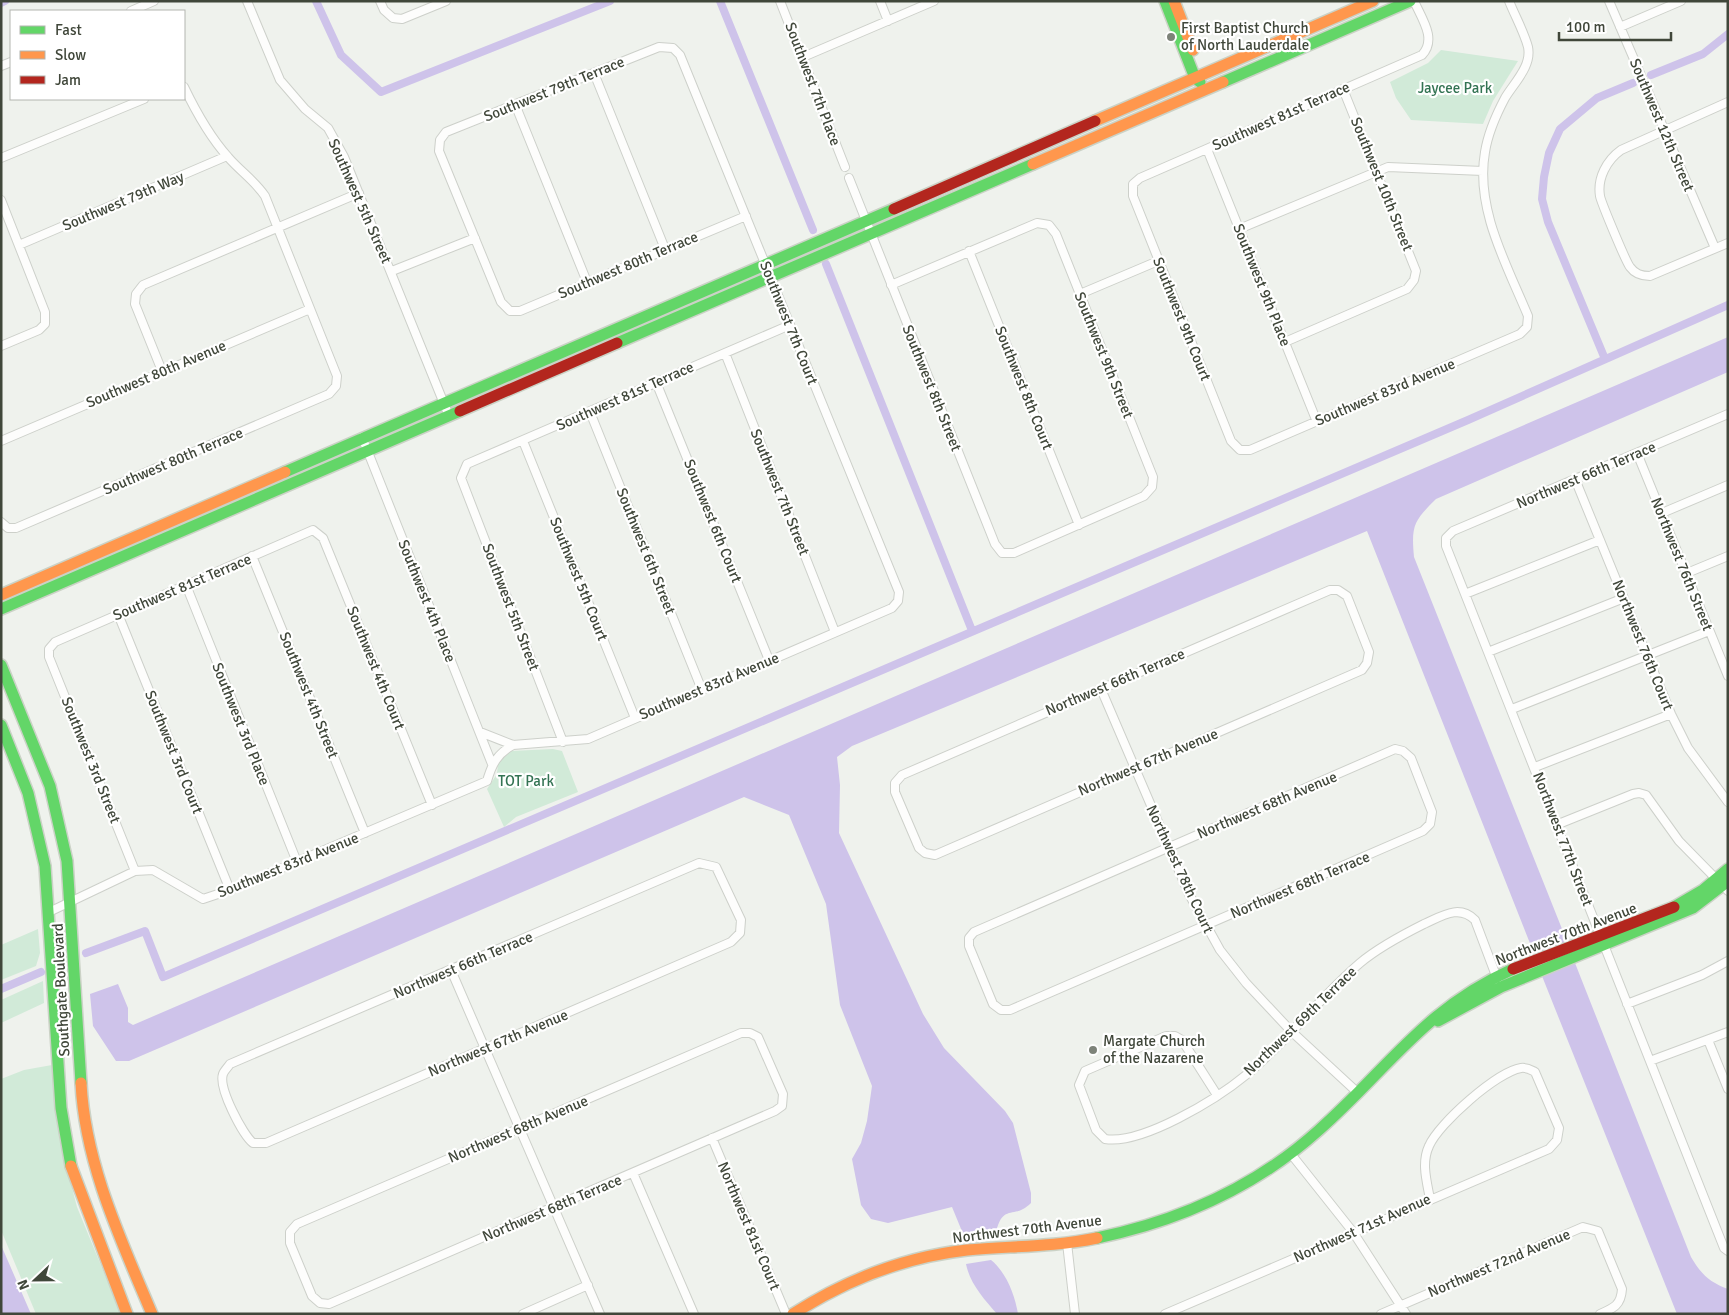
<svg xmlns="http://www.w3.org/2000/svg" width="1729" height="1315" font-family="Signika,sans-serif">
  <rect width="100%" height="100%" fill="#eff2ed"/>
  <path fill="#d1ead8" d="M 1441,50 L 1518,61 L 1493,101 L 1483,124 L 1411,120 L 1396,98 L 1390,82 L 1428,63 Z
    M 553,749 L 562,751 L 578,792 L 516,817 L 504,827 L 487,789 L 497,774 L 498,763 L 511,751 Z
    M 38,929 L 40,953 L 36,966 L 1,980 L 1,945 Z
    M 43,981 L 44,1003 L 1,1023 L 1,1000 Z
    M 52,1065 L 60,1142 L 77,1207 L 121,1314 L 36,1314 L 1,1230 L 1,1079 L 24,1070 Z"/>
  <path fill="#cec3ea" d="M 1728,337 L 1728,372 L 1436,499 C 1414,521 1411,525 1414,557 L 1568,944 L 1535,956 L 1367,531 L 852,746 L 837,757 L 840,785 L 839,833 L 923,1014 L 944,1048 L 1005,1111 L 1013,1123 L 1031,1193 L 1031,1203 C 1013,1221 1002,1201 995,1237 L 966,1241 L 952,1207 L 888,1223 L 871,1219 L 861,1205 L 852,1159 L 861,1143 L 867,1121 L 872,1086 L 840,1005 L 826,904 L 789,815 L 744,797 L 129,1061 L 116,1061 L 93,1026 L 90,994 L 118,984 L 128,1008 L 128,1022 L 133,1025 Z
    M 1575,963 L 1691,1257 C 1701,1274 1709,1282 1728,1289 L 1728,1314 L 1677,1314 L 1542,976 Z
    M 1,1245 L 31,1314 L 1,1314 Z
    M 991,1260 C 1006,1272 1015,1295 1018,1314 L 997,1314 C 984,1299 970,1284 966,1264 Z"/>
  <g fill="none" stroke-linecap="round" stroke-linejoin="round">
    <path stroke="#cec3ea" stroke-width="8" d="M 316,1 L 341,55 L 381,92 L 610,1
      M 720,1 L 813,230
      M 1,3 L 5,1
      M 1651,75 L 1703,54 L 1728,34
      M 826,264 L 971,628
      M 1605,359 L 1548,222 L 1542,199 L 1544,177 L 1549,153 L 1560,129 L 1597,98 L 1633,83
      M 86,953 L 145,931 L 163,977 L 1468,420 L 1728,305
      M 1,989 L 41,972"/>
    <g stroke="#cdd0ca" stroke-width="10">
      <path id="street" d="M 247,1 L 280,80 L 305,109 L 328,128 L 344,157 L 449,416
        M 380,1 L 384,10 L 393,18 L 402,19 L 446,1
        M 780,1 L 845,167
        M 880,1 L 888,21
        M 1414,1 C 1422,19 1437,39 1422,55 L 1140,178 L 1133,184 L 1133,196 L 1231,441 L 1240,450 L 1250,450 L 1520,334 L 1527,327 L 1528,316 C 1507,265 1475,209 1485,152 C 1488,133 1496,115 1505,98 C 1514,83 1532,66 1528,47 C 1524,32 1515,16 1509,1
        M 1609,1 L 1715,248
        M 131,11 L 154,1
        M 1620,27 L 1681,1
        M 803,57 L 934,1
        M 1,66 L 11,62
        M 594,73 L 665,249
        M 1728,102 L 1621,150 C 1607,160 1597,178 1600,196 C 1601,202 1626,262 1630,267 C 1635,274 1641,276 1650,276 L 1728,243
        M 515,104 L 587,282
        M 1207,149 L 1317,422
        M 1,158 L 144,99
        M 849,178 L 995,544 L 1002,553 L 1014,553 L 1144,496 L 1152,487 L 1153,477 L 1056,234 L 1049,225 L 1037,223 L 891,285
        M 1,200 L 45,312 L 45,324 L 39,330 L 1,346
        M 1239,229 L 1388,167 L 1483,171
        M 19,245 L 227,156
        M 969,251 L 1079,525
        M 392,271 L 475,238
        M 1080,294 L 1158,261
        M 1285,342 L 1407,289 L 1414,280 L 1416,271 L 1343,89
        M 725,353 L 835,632
        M 162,371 L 135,304 L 136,294 L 143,285 L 359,193
        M 656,382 L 769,660
        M 590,412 L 702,690
        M 1728,414 L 1453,531 L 1446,538 L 1446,546 L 1724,1248 L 1728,1251
        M 362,437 L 492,764
        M 1,441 L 310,309
        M 523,441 L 635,718
        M 1637,453 L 1728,676
        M 1575,479 L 1671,714 L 1688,748 L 1728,802
        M 1662,513 L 1728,485
        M 1,522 L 8,528 L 16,528 L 329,394 L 336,386 L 337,376 L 265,196 C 255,181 240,171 228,157 C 209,136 196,112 184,87
        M 252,556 L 365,833
        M 1687,573 L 1728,556
        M 186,585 L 297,862
        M 1330,590 L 1338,590 L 1347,596 L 1369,652 L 1367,663 L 1362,670 L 935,855 L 925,853 L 919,848 L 895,792 L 895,783 L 902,775 Z
        M 1465,594 L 1600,540
        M 118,614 L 230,890
        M 1488,652 L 1624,598
        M 1101,689 L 1189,894 L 1220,950 L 1246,983 L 1291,1031 L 1357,1092
        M 1512,709 L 1709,631
        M 480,732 L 513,745 L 588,739 L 892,608 L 898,601 L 899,592 L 680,55 L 673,48 L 659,47 L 446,132 L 440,140 L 439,151 L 501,302 L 510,311 L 520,311 L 746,216
        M 563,742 L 461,478 L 467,464 L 790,325
        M 1395,749 L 1403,751 L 1411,758 L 1432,812 L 1430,824 L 1423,831 L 1010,1010 L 1001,1010 L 993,1004 L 969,946 L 969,938 L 974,932 Z
        M 1535,767 L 1671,714
        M 1556,825 L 1633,794 L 1639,793 L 1646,795 L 1679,841 L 1728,891
        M 699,863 L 716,867 L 741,920 L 740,933 L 731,942 L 266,1143 L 253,1143 C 243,1135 218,1088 223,1074 C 224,1071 228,1067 230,1064 Z
        M 135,871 L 49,657 L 49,649 L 55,642 L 313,530 L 323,538 L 432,805
        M 49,912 L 135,871 L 153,870 L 203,899 L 230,890 L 487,781 C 492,764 497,754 513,745
        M 451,970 L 600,1314
        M 1627,1004 L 1702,975 L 1728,961
        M 741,1033 L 750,1033 L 758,1037 L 783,1094 L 782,1106 L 775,1111 L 329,1304 L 320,1303 L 312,1296 L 290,1243 L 290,1232 L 297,1224 Z
        M 1708,1040 L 1728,1089
        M 1650,1061 L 1728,1032
        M 1217,1095 L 1182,1040 L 1175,1036 L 1166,1036 L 1085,1071 L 1079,1085 L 1096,1130 L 1105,1139 C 1142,1145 1217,1099 1246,1075 C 1287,1042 1319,998 1360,963 C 1379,947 1402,935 1424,924 C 1442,916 1459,904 1475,920 L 1498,981
        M 712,1138 L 786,1314
        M 1291,1154 L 1353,1232 L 1406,1314
        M 633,1173 L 694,1314
        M 1067,1243 L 1075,1314
        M 523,1314 L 588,1285
        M 1165,1314 L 1549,1149 L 1557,1140 L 1559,1128 L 1535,1072 C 1531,1070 1527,1067 1521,1068 C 1497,1072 1439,1123 1429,1146 C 1421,1163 1427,1182 1430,1199
        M 1381,1314 L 1583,1227 L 1598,1231 L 1622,1289 C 1621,1305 1614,1308 1600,1314"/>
    </g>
    <g stroke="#cbd2c6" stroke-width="14">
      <path id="fast" d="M 1165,1 L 1195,78 L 1200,82
        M 1223,82 L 1410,1
        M 617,343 L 1033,164
        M 285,472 L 894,209
        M 1,609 L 460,411
        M 1,665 L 50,786 L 67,861 L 81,1083
        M 1,725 L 28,793 L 45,866 L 61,1108 L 71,1166
        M 1674,907 L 1703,890 L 1728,869
        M 1438,1021 L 1501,987 L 1693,908 L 1728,881
        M 1097,1238 C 1179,1221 1257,1186 1319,1130 C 1388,1069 1424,1009 1513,969"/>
    </g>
    <g stroke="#cbd2c6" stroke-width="14">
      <path id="slow" d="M 1174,1 L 1193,50
        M 1095,121 L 1373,1
        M 1033,164 L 1223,82
        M 1,595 L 285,472
        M 81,1083 C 85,1164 121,1240 152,1314
        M 71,1166 L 127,1314
        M 793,1314 C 846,1280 904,1257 967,1250 C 1011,1246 1054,1247 1097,1238"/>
    </g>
    <g stroke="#cbd2c6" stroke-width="14">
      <path id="jam" d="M 894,209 L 1095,121
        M 460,411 L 617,343
        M 1513,969 L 1674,907"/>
    </g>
    <use href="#street" stroke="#fdfdfc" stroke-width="8"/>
    <use href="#fast" stroke="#63d668" stroke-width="11"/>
    <use href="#slow" stroke="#ff974d" stroke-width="11"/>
    <use href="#jam" stroke="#b3261e" stroke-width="11"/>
  </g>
  <g fill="#7d8379" stroke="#fff" stroke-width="2">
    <circle cx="1171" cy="37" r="5"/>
    <circle cx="1093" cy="1050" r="5"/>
  </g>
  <g text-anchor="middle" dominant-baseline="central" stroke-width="4.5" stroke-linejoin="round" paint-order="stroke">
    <g font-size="15" fill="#40473a" stroke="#fff" text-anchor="start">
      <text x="1181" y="28">First Baptist Church<tspan x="1181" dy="17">of North Lauderdale</tspan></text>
      <text x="1103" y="1041">Margate Church<tspan x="1103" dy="17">of the Nazarene</tspan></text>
    </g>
    <g font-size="15" fill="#40473a" stroke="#fff">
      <text transform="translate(813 84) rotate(69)">Southwest 7th Place</text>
      <text transform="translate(554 89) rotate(-22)">Southwest 79th Terrace</text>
      <text transform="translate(1281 116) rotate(-24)">Southwest 81st Terrace</text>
      <text transform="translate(1662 125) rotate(67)">Southwest 12th Street</text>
      <text transform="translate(1382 184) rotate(68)">Southwest 10th Street</text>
      <text transform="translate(123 201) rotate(-23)">Southwest 79th Way</text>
      <text transform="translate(360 201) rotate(66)">Southwest 5th Street</text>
      <text transform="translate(628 265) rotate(-23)">Southwest 80th Terrace</text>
      <text transform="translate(1262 285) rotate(68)">Southwest 9th Place</text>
      <text transform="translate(1182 319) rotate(68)">Southwest 9th Court</text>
      <text transform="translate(789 323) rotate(68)">Southwest 7th Court</text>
      <text transform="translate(1104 355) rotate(68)">Southwest 9th Street</text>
      <text transform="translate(156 374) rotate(-23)">Southwest 80th Avenue</text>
      <text transform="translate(932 388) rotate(68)">Southwest 8th Street</text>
      <text transform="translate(1024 388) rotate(68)">Southwest 8th Court</text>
      <text transform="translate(1385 392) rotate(-23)">Southwest 83rd Avenue</text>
      <text transform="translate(625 396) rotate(-24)">Southwest 81st Terrace</text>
      <text transform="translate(173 461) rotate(-23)">Southwest 80th Terrace</text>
      <text transform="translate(1586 475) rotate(-23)">Northwest 66th Terrace</text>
      <text transform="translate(780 492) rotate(68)">Southwest 7th Street</text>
      <text transform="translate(713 521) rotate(68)">Southwest 6th Court</text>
      <text transform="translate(646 551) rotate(68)">Southwest 6th Street</text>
      <text transform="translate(1682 564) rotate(68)">Northwest 76th Street</text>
      <text transform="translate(579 579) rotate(68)">Southwest 5th Court</text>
      <text transform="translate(182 587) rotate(-23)">Southwest 81st Terrace</text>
      <text transform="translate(427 601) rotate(68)">Southwest 4th Place</text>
      <text transform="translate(511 607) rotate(69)">Southwest 5th Street</text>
      <text transform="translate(1643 645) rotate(68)">Northwest 76th Court</text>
      <text transform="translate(376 668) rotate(68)">Southwest 4th Court</text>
      <text transform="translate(1115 682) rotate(-23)">Northwest 66th Terrace</text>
      <text transform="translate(709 686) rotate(-23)">Southwest 83rd Avenue</text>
      <text transform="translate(309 695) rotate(68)">Southwest 4th Street</text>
      <text transform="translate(241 724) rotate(68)">Southwest 3rd Place</text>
      <text transform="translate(174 752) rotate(68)">Southwest 3rd Court</text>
      <text transform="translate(91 760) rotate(68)">Southwest 3rd Street</text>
      <text transform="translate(1148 762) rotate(-23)">Northwest 67th Avenue</text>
      <text transform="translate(1267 805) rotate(-23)">Northwest 68th Avenue</text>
      <text transform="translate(1563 839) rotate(69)">Northwest 77th Street</text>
      <text transform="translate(288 865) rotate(-22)">Southwest 83rd Avenue</text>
      <text transform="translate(1180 869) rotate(65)">Northwest 78th Court</text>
      <text transform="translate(1300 885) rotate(-23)">Northwest 68th Terrace</text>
      <text transform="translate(1566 934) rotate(-21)">Northwest 70th Avenue</text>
      <text transform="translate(463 965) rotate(-23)">Northwest 66th Terrace</text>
      <text transform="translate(61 990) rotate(-93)">Southgate Boulevard</text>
      <text transform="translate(1300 1021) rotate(-44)">Northwest 69th Terrace</text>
      <text transform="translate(498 1043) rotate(-23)">Northwest 67th Avenue</text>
      <text transform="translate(518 1129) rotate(-23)">Northwest 68th Avenue</text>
      <text transform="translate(552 1208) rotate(-23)">Northwest 68th Terrace</text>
      <text transform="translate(749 1226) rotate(67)">Northwest 81st Court</text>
      <text transform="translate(1362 1228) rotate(-24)">Northwest 71st Avenue</text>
      <text transform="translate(1027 1229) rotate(-7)">Northwest 70th Avenue</text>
      <text transform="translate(1499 1263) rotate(-23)">Northwest 72nd Avenue</text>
    </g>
    <g font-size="15" fill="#337353" stroke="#fff">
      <text x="1455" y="88">Jaycee Park</text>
      <text x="526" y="781">TOT Park</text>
    </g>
  </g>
  <rect width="1729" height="1315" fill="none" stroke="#40473a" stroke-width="5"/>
  <rect x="10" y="10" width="175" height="90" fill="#ffffff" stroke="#b3b5b0"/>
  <rect x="20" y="26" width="25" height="8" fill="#63d668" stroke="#b3b5b0"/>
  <text x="55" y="35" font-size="15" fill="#40473a">Fast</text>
  <rect x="20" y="51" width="25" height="8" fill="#ff974d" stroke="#b3b5b0"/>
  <text x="55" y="60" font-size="15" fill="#40473a">Slow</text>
  <rect x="20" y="76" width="25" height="8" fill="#b3261e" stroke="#b3b5b0"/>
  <text x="55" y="85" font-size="15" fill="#40473a">Jam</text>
  <g transform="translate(35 1280) rotate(248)" stroke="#ffffff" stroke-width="4" paint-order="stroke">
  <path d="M0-4L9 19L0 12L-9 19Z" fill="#40473a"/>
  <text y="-8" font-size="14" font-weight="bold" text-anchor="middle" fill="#40473a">N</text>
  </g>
  <path d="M1559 32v8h112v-8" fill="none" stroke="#40473a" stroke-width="2.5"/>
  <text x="1566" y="32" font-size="15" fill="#40473a" stroke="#ffffff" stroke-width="4" paint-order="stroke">100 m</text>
</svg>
